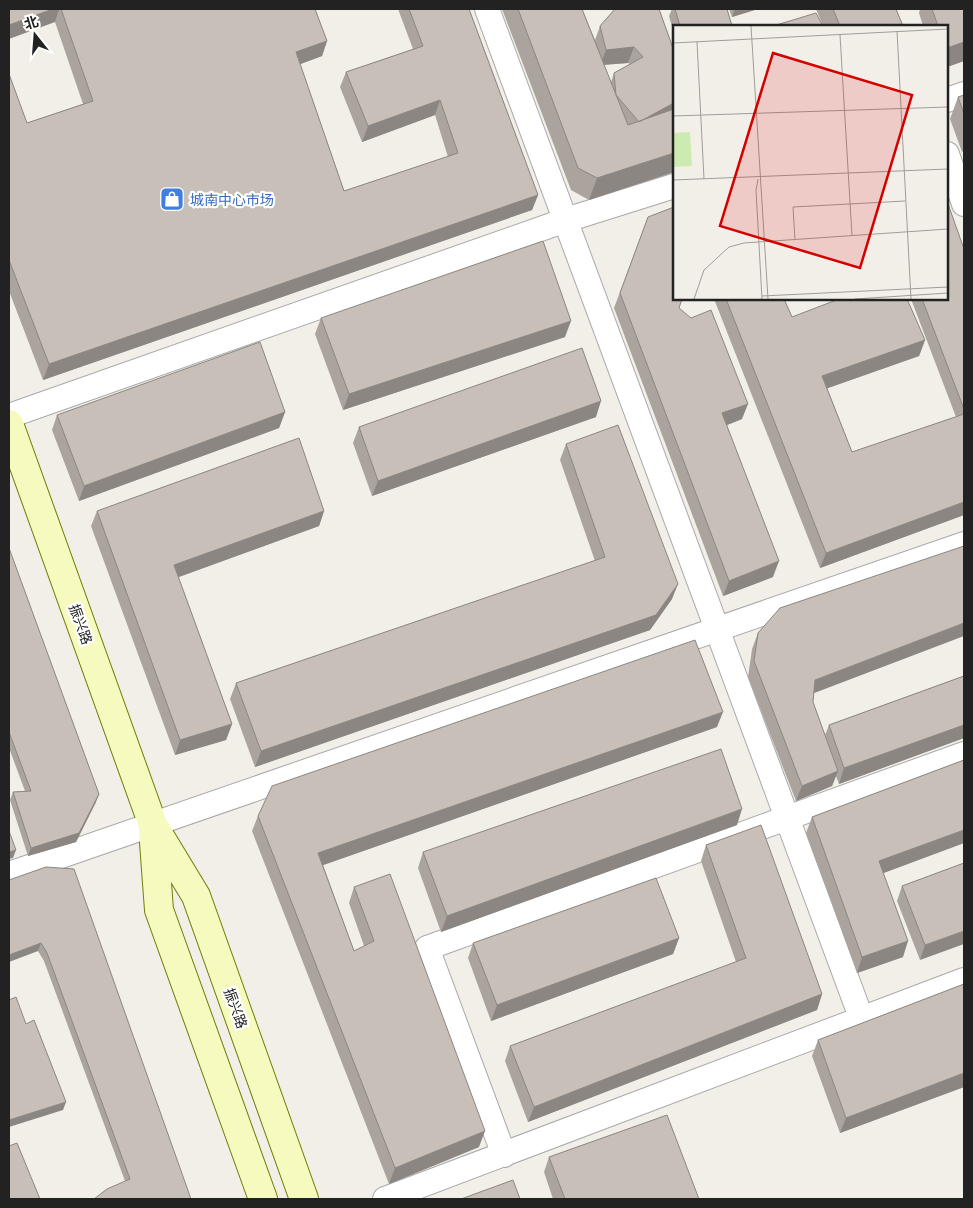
<svg xmlns="http://www.w3.org/2000/svg" width="973" height="1208" font-family="'Golos Text','Noto Sans SC',sans-serif">
  <rect width="100%" height="100%" fill="#f2efe9"/>
  <g fill="none" stroke-linecap="round" stroke-linejoin="round">
    <g stroke="#a9a9a9" stroke-width="26">
      <path id="street" d="M 487,9 L 862,1020
        M 947,100 L 964,94
        M 947,154 L 964,204
        M 9,416 L 566,220 L 674,186
        M 9,874 L 964,544
        M 504,1155 L 427,948 L 964,754
        M 385,1199 L 964,980"/>
    </g>
    <g stroke="#707d05" stroke-width="30">
      <path id="secondary" d="M 9,424 L 153,825 L 196,896 L 304,1199
        M 153,829 L 159,910 L 263,1199"/>
    </g>
    <use href="#street" stroke="#fff" stroke-width="24"/>
    <use href="#secondary" stroke="#f7fabf" stroke-width="28"/>
  </g>
  <path fill="#aba49e" fill-rule="evenodd" d="M 9,9 L 315,9 L 327,41 L 322,56 L 300,64 L 344,191 L 448,157 L 435,115 L 362,142 L 340,87 L 346,72 L 413,49 L 398,9 L 469,9 L 538,195 L 532,210 L 43,380 L 9,291 L 9,74 L 27,123 L 83,104 L 55,22 Z
    M 502,9 L 582,9 L 595,40 L 600,26 L 614,10 L 613,9 L 659,9 L 674,51 L 674,172 L 589,200 L 571,190 ZM 628,63 L 630,64 L 614,73 L 611,82 L 604,65 Z
    M 672,9 L 727,9 L 732,26 L 674,26 L 674,34 L 669,16 Z
    M 729,9 L 758,9 L 732,17 Z
    M 816,9 L 896,9 L 903,26 L 823,26 Z
    M 920,9 L 964,9 L 964,61 L 947,67 L 947,26 L 923,26 L 919,13 Z
    M 964,95 L 964,151 L 962,152 L 950,119 L 958,97 Z
    M 648,217 L 679,308 L 742,419 L 727,425 L 773,577 L 723,596 L 614,308 Z
    M 964,249 L 964,515 L 820,568 L 714,299 L 784,299 L 792,317 L 925,340 L 919,356 L 827,388 L 852,452 L 956,417 L 911,299 L 947,299 Z
    M 321,318 L 565,337 L 343,410 L 315,334 Z
    M 285,412 L 279,428 L 79,501 L 52,430 L 57,415 Z
    M 596,417 L 372,496 L 353,443 L 359,427 Z
    M 566,444 L 672,599 L 650,630 L 255,767 L 230,699 L 236,683 L 595,561 L 560,460 Z
    M 97,511 L 324,511 L 319,526 L 178,577 L 232,724 L 226,740 L 175,755 L 91,526 Z
    M 9,548 L 96,802 L 76,842 L 28,856 L 10,800 L 13,792 L 25,791 L 9,748 Z
    M 758,633 L 814,693 L 813,702 L 825,735 L 829,725 L 964,676 L 964,738 L 839,784 L 836,776 L 832,786 L 796,801 L 748,677 L 752,649 Z
    M 717,727 L 323,865 L 354,951 L 364,946 L 349,903 L 354,887 L 479,1147 L 389,1184 L 252,831 L 258,816 Z
    M 964,760 L 964,843 L 883,873 L 903,957 L 857,973 L 806,833 L 812,817 Z
    M 737,825 L 441,932 L 418,868 L 423,852 Z
    M 706,845 L 822,994 L 817,1010 L 528,1122 L 505,1061 L 510,1046 L 736,962 L 701,861 Z
    M 964,863 L 920,960 L 897,901 L 902,886 Z
    M 9,880 L 191,1199 L 125,1181 L 44,961 L 38,951 Z
    M 679,938 L 673,954 L 491,1021 L 468,958 L 473,943 Z
    M 964,984 L 964,1087 L 840,1133 L 812,1056 L 818,1040 Z
    M 549,1157 L 699,1199 L 553,1199 L 544,1172 Z"/>
  <path fill="#8b8681" d="M 53,9 L 59,9 L 55,22 L 9,39 L 9,25 Z
    M 735,9 L 758,9 L 732,17 Z
    M 327,41 L 322,56 L 290,68 L 296,52 Z
    M 964,42 L 964,61 L 947,67 L 947,48 Z
    M 634,47 L 628,63 L 600,65 L 606,50 Z
    M 440,100 L 435,115 L 362,142 L 368,126 Z
    M 674,101 L 674,109 L 667,119 L 639,122 Z
    M 674,153 L 674,172 L 589,200 L 597,178 Z
    M 538,195 L 532,210 L 43,380 L 49,364 Z
    M 571,321 L 565,337 L 343,410 L 349,394 Z
    M 925,340 L 919,356 L 817,392 L 822,376 Z
    M 601,401 L 596,417 L 372,496 L 378,481 Z
    M 748,404 L 742,419 L 717,429 L 722,413 Z
    M 285,412 L 279,428 L 79,501 L 84,486 Z
    M 964,502 L 964,515 L 820,568 L 826,553 Z
    M 324,511 L 319,526 L 168,581 L 174,565 Z
    M 779,561 L 773,577 L 723,596 L 729,581 Z
    M 678,584 L 672,599 L 650,630 L 255,767 L 261,751 Z
    M 964,623 L 964,636 L 809,695 L 815,680 Z
    M 723,712 L 717,727 L 312,869 L 318,853 Z
    M 232,724 L 226,740 L 175,755 L 180,740 Z
    M 964,725 L 964,738 L 839,784 L 844,768 Z
    M 838,771 L 832,786 L 796,801 L 802,786 Z
    M 99,794 L 96,802 L 76,842 L 28,856 L 31,848 Z
    M 742,809 L 737,825 L 441,932 L 447,916 Z
    M 964,830 L 964,843 L 873,877 L 879,861 Z
    M 16,850 L 13,858 L 9,859 L 9,852 Z
    M 964,931 L 964,944 L 920,960 L 925,945 Z
    M 679,938 L 673,954 L 491,1021 L 497,1005 Z
    M 908,941 L 903,957 L 857,973 L 862,957 Z
    M 41,943 L 38,951 L 9,962 L 9,955 Z
    M 822,994 L 817,1010 L 528,1122 L 534,1107 Z
    M 964,1073 L 964,1087 L 840,1133 L 846,1118 Z
    M 66,1102 L 63,1110 L 9,1127 L 9,1120 Z
    M 485,1131 L 479,1147 L 389,1184 L 395,1168 Z"/>
  <path fill="#c7bfb8" stroke="#8b8681" d="M 9,9 L 53,9 L 9,25 Z
    M 61,9 L 315,9 L 327,41 L 296,52 L 344,191 L 458,153 L 440,100 L 368,126 L 346,72 L 423,46 L 409,9 L 469,9 L 538,195 L 49,364 L 9,260 L 9,74 L 27,123 L 93,101 Z
    M 518,9 L 582,9 L 628,125 L 674,109 L 674,153 L 597,178 L 578,168 Z
    M 615,9 L 659,9 L 674,51 L 674,101 L 672,104 L 639,122 L 616,95 L 614,73 L 643,57 L 634,47 L 606,50 L 600,26 Z
    M 675,9 L 727,9 L 732,26 L 680,26 Z
    M 833,9 L 896,9 L 903,26 L 840,26 Z
    M 932,9 L 964,9 L 964,42 L 947,48 L 947,26 L 938,26 Z
    M 816,13 L 823,26 L 773,26 Z
    M 964,95 L 964,114 L 958,97 Z
    M 947,201 L 964,249 L 964,409 L 922,299 L 947,299 Z
    M 674,207 L 674,299 L 682,299 L 679,308 L 691,318 L 711,310 L 748,404 L 722,413 L 779,561 L 729,581 L 620,293 L 648,217 Z
    M 543,241 L 571,321 L 349,394 L 321,318 Z
    M 726,299 L 784,299 L 792,317 L 839,299 L 907,299 L 925,340 L 822,376 L 852,452 L 964,414 L 964,502 L 826,553 Z
    M 260,342 L 285,412 L 84,486 L 57,415 Z
    M 582,348 L 601,401 L 378,481 L 359,427 Z
    M 618,425 L 678,584 L 656,615 L 261,751 L 236,683 L 605,557 L 566,444 Z
    M 299,438 L 324,511 L 174,565 L 232,724 L 180,740 L 97,511 Z
    M 964,546 L 964,623 L 815,680 L 813,702 L 838,771 L 802,786 L 754,661 L 758,633 L 780,608 Z
    M 9,548 L 99,794 L 79,833 L 31,848 L 13,792 L 31,791 L 9,732 Z
    M 695,640 L 723,712 L 318,853 L 354,951 L 374,941 L 354,887 L 390,874 L 485,1131 L 395,1168 L 258,816 L 272,786 Z
    M 964,676 L 964,725 L 844,768 L 829,725 Z
    M 721,749 L 742,809 L 447,916 L 423,852 Z
    M 964,760 L 964,830 L 879,861 L 908,941 L 862,957 L 812,817 Z
    M 761,825 L 822,994 L 534,1107 L 510,1046 L 746,958 L 706,845 Z
    M 9,831 L 16,850 L 9,852 Z
    M 964,863 L 964,931 L 925,945 L 902,886 Z
    M 46,867 L 74,869 L 191,1199 L 94,1199 L 107,1189 L 130,1179 L 47,953 L 41,943 L 9,955 L 9,880 Z
    M 656,878 L 679,938 L 497,1005 L 473,943 Z
    M 964,984 L 964,1073 L 846,1118 L 818,1040 Z
    M 16,997 L 26,1024 L 34,1020 L 66,1102 L 9,1120 L 9,1000 Z
    M 667,1115 L 699,1199 L 565,1199 L 549,1157 Z
    M 17,1143 L 40,1199 L 9,1199 L 9,1146 Z
    M 513,1180 L 520,1199 L 461,1199 Z"/>
  <defs>
    <g id="shop-square" transform="scale(1.25)"><rect x="-9" y="-9" width="18" height="18" rx="4" fill="#3f7fe0" stroke="#fff"/><path d="M-5-2.5h2.3a2.7 3.5 0 0 1 5.4 0H5L5.5 6h-11ZM-1.5-2.5h3a1.5 2.3 0 0 0-3 0Z" fill="#fff"/></g>
  </defs>
  <g fill-rule="evenodd">
    <use href="#shop-square" x="172" y="199"/>
  </g>
  <g text-anchor="middle" dominant-baseline="central" stroke-width="4.5" stroke-linejoin="round" paint-order="stroke">
    <g font-size="14" fill="#366cbe" stroke="#fff" text-anchor="start">
      <text x="190" y="199">城南中心市场</text>
    </g>
    <g font-size="14" fill="#222" stroke="#fff">
      <text transform="translate(81 624) rotate(70)">振兴路</text>
      <text transform="translate(236 1008) rotate(70)">振兴路</text>
    </g>
  </g>
  <g transform="translate(673 25)">
    <rect width="275" height="275" fill="#f2efe9"/>
    <path d="M 17,107 L 19,141 L 0,142 L 0,108 Z" fill="#cdebb0"/>
    <path fill="none" stroke="#9f9d99" stroke-width="1" d="M 78,1 L 95,274M 224,6 L 238,274M 167,10 L 179,211M 24,17 L 31,154M 0,18 L 275,4M 0,91 L 275,82M 85,154 L 83,165 L 89,274M 0,155 L 275,144M 122,215 L 120,182 L 232,176M 89,271 L 275,262M 21,274 L 31,245 L 56,222 L 71,218 L 275,204M 182,274 L 275,268"/>
    <path fill="#d40000" fill-opacity="0.15" stroke="#d40000" stroke-width="2.5" d="M 100,28 L 239,70 L 187,243 L 47,201 Z"/>
    <rect width="275" height="275" fill="none" stroke="#222" stroke-width="2.5"/>
  </g>
  <rect width="973" height="1208" fill="none" stroke="#222222" stroke-width="20"/>
  <g transform="translate(35 35) rotate(343)" stroke="#ffffff" stroke-width="4" paint-order="stroke">
  <path d="M0-4L9 19L0 12L-9 19Z" fill="#222222"/>
  <text y="-8" font-size="14" font-weight="bold" text-anchor="middle" fill="#222222">北</text>
  </g>
</svg>
